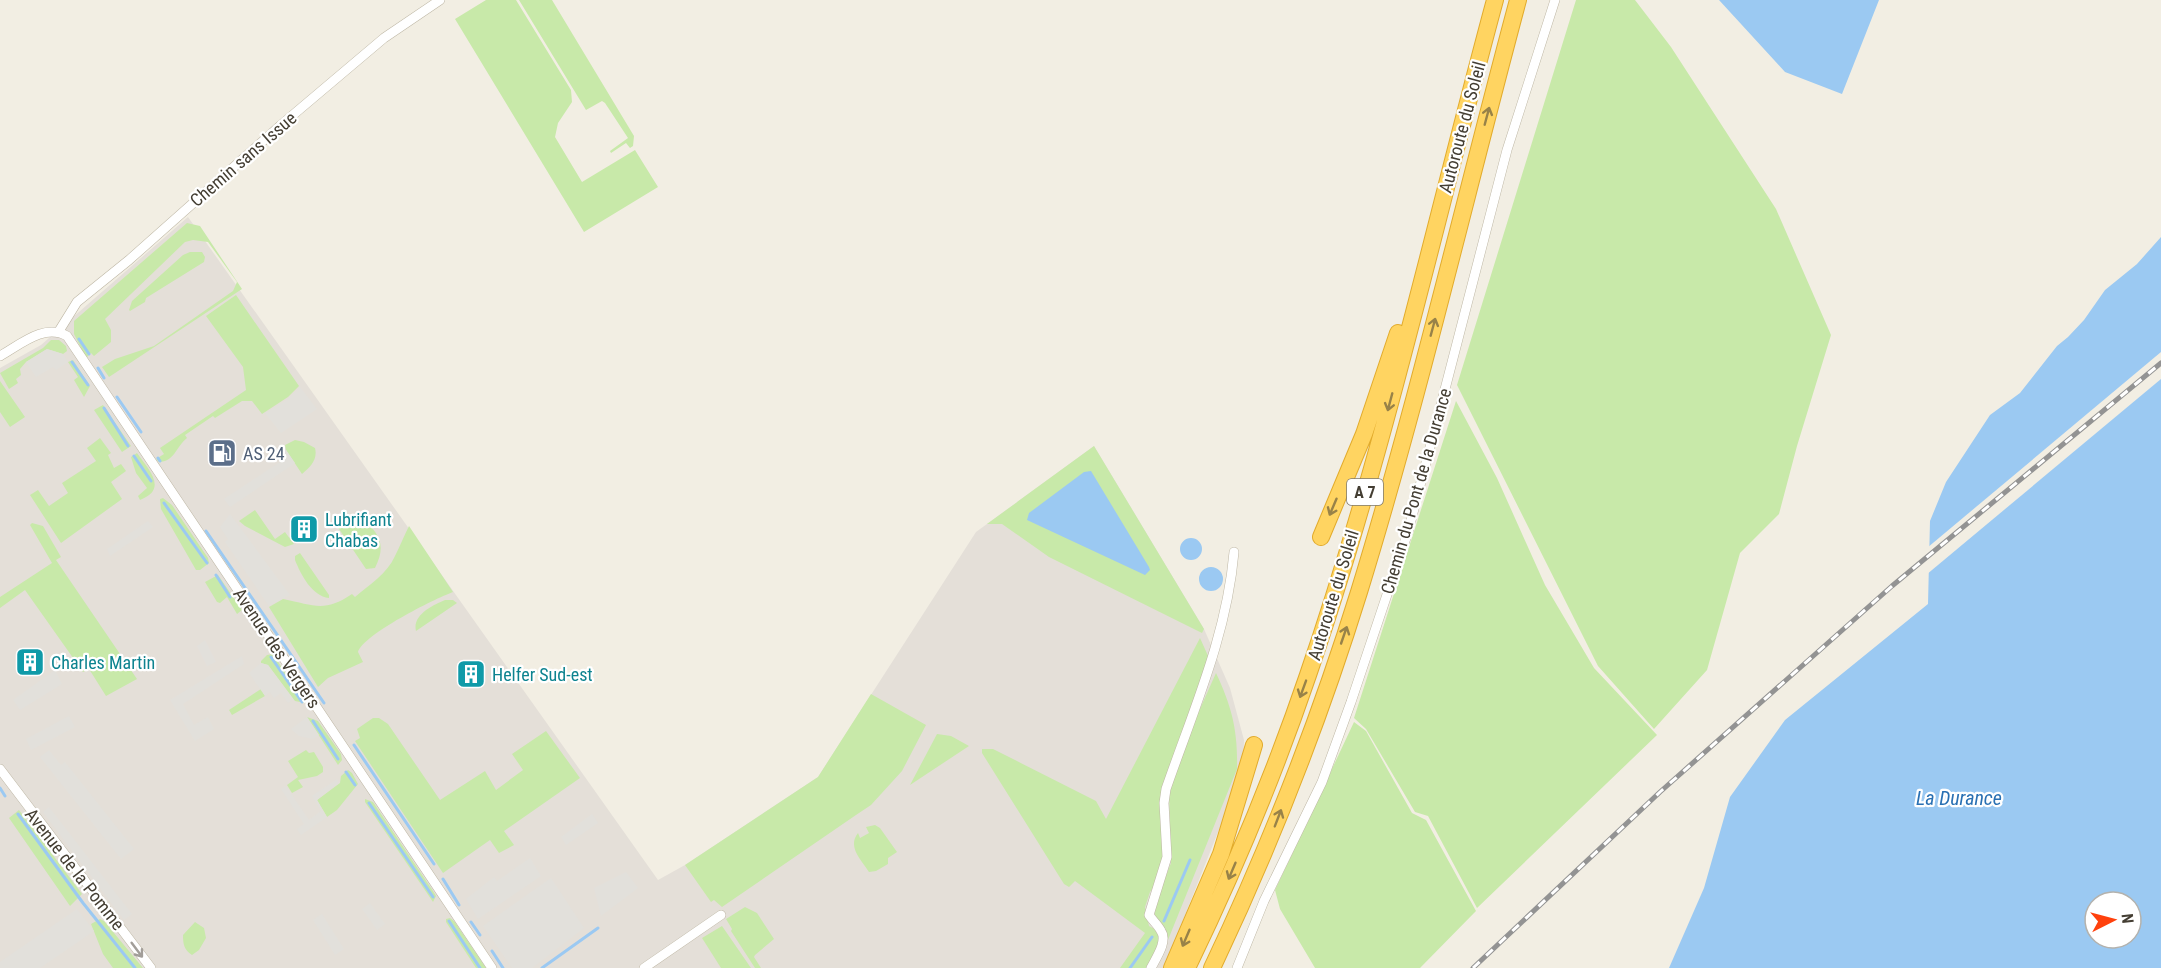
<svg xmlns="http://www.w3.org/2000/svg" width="2161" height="968" font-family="'Roboto Condensed',sans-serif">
  <rect width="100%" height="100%" fill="#f2eee3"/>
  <path fill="#e4dfd8" d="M 188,217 L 658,880 L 685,865 L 818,777 L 976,532 L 1094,446 L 1204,629 L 1230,688 L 1244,740 L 1243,769 L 1164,968 L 0,968 L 0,368 L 41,345 Z"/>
  <path fill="#c8e9a9" d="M 486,0 L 516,0 L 571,90 L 572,102 L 558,123 L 555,137 L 582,182 L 635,150 L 658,187 L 584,232 L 455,19 Z
    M 519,0 L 552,0 L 634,136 L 633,146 L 630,148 L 626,143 L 611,153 L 610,151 L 628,138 L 605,103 L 602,101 L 586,110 Z
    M 1576,0 L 1635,0 L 1671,47 L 1776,209 L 1831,335 L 1797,446 L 1779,514 L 1740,553 L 1707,670 L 1654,729 L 1598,666 L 1457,385 Z
    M 187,223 L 200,226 L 242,289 L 109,377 L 102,367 L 115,359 L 154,346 L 233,291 L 237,282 L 208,242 L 193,240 L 185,242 L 105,319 L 111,330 L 111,342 L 94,356 L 91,353 L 86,358 L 74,334 L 74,321 Z
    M 190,252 L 202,252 L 205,257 L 204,262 L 146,298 L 145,302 L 130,311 L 129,310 L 132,301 L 183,255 Z
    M 236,295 L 299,386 L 288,397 L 262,414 L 252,401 L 242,401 L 215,418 L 213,416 L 185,435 L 187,438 C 176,447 174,462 159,462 L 156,459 L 164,454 L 160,448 L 246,390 L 243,367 L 206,316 Z
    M 51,340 L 59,340 L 66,346 L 67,351 L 63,354 L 47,349 L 26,362 L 20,369 L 21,375 L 16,379 L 18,383 L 9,389 L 0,373 L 43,348 Z
    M 73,360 L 90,386 L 84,397 L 74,380 L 78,377 L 68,362 Z
    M 0,381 L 25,417 L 10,427 L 0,412 Z
    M 1456,401 L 1497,478 L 1545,585 L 1594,668 L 1657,735 L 1477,908 L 1428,816 L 1415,812 L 1366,729 L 1354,718 Z
    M 103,405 L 131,446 L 122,452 L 94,410 Z
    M 100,438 L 111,453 L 108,455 L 114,468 L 121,464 L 126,471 L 111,482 L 122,499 L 61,543 L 30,495 L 38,490 L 49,506 L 68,493 L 62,483 L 96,461 L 87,448 Z
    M 295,440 L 304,442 L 315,448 C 318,460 310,467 302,474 L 286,450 L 285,445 Z
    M 1094,446 L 1204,629 L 1202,633 L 1049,557 L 1002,524 L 987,524 Z
    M 137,453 C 148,469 169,489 140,500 L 138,496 L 147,488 L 136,473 L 131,457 Z
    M 163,498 L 172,505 L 208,558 L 209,563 L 200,570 L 196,570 L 161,509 L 160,499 Z
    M 255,510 L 275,539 L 285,532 L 294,544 L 285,547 L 245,526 L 239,521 Z
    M 351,517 L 361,517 C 379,533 387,544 375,568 L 366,569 L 337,526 Z
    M 32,523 L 43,526 L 61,557 L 56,560 L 137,679 L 106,696 L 89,669 L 83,672 L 25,590 L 0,608 L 0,597 L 52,563 L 30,525 Z
    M 409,526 L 453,592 C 434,599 364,634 358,652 L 363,662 L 328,678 L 318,687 L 269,607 L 283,599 C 314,605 324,613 352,594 L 355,597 C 369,585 387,574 395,556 C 400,546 404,536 409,526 Z
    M 300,553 L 329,595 L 329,598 C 312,596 301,575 295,560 L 295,556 Z
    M 218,575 L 242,610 L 237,614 L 227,597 L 220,603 L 217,602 L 205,582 Z
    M 445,600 L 453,600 L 457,603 L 416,631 C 412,615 433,605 445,600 Z
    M 1200,638 L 1209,658 L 1165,785 L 1164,858 L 1159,879 L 1150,892 L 1145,907 L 1149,926 L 1158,931 L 1159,943 L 1147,968 L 1120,968 L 1145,933 L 1075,881 L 1069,887 L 1064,884 L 982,753 L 982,749 L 993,749 L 1096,801 L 1106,819 Z
    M 273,654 L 305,703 L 295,701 L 268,665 L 261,663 L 261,661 L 267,655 Z
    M 1216,673 C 1232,707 1238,731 1237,769 L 1168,940 C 1169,926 1156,923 1153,909 L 1171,863 L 1169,792 L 1191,729 Z
    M 261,689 L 265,696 L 232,715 L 229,710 Z
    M 871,694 L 926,725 L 902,771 L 871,805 L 856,815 L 722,907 L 714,900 L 711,902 L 685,865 L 818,777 Z
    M 307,717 L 318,721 L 341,754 L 342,760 L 338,765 Z
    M 373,718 L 379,718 L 388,724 L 440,800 L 485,771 L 496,790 L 523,770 L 512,754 L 546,731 L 580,778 L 504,831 L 514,845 L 499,853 L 490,840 L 443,873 L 355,741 L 360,738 L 357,729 Z
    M 1354,722 L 1366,731 L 1412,813 L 1426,820 L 1476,911 L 1420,968 L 1315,968 L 1280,909 L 1275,890 Z
    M 937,734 L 951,736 L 969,746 L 910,785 Z
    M 306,750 L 309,753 L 314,752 L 323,767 L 323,772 L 317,776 L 298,780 L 303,787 L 292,793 L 287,785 L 298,777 L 288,761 Z
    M 348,770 L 352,773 L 358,784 L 337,810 L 327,817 L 317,800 L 340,783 L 341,776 Z
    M 365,799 L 373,802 L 433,891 L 436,896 L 433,902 L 365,802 Z
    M 19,810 L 82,894 L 70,906 L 9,818 Z
    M 875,825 L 880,828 L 897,852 L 888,858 L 888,864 L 876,871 L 869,872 C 861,859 847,847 858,833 L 860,838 L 869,833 L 866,827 Z
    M 745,907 L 757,913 L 774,939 L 755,955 L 754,957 L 761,968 L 755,968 L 731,931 L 732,929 L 726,919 Z
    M 450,918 L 454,921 L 486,968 L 476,968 L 446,922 L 446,919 Z
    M 100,919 L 104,921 L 143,968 L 113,968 L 103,954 L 91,924 Z
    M 195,922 L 204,928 L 206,938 L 199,950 L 192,955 C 184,950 183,944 183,935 Z
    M 722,926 L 751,968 L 721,968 L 702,938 Z"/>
  <path fill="#e2e0db" d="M 47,349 L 63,354 L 68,362 L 56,370 L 53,367 L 36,377 L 26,362 Z
    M 300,387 L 317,409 L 281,433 L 265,413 L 288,399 Z
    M 286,450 L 295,463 L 230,507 L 224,499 L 280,462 L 276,456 Z
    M 230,514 L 290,595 L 269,606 L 225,542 L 228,539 L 220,527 Z
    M 148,521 L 153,527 L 110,556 L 107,549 Z
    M 205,640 L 216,662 L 207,666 L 197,646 Z
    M 242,656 L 244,664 L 183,704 L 194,725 L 208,717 L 214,729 L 195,741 L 170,700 Z
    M 261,663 L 268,665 L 293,699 L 288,703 L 281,693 L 274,698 L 270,692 L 265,696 L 249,673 Z
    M 55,670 L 62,684 L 20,710 L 13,700 Z
    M 69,716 L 75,727 L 31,750 L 26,739 Z
    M 307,717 L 319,735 L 313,739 L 299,736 L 291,729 Z
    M 49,750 L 61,765 L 65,762 L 134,849 L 121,859 L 40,757 Z
    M 337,779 L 339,783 L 317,800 L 327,817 L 301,835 L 297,829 L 304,824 L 281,789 L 286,786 L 309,820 L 321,811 L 312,796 Z
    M 49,807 L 132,914 L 124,920 L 43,812 Z
    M 592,814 L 598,823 L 566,845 L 561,837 Z
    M 530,858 L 541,876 L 478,919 L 466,899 L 494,877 L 497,881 Z
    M 626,872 L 638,888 L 601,916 L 594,888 Z
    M 551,878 L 584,928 L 532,968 L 512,968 L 483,926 Z
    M 370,903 L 385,924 L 377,930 L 362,909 Z
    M 77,909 L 94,931 L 40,968 L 0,968 L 0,962 Z
    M 322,914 L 344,949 L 335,955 L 313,920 Z"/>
  <path fill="#9bc9f2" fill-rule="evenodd" d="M 1719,0 L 1879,0 L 1842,94 L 1785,72 Z
    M 2161,237 L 2161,968 L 1669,968 L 1704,888 L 1730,797 L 1785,720 L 1928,604 L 1930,521 L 1946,482 L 1990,415 L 2020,393 L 2057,346 L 2068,337 L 2084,320 L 2105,290 L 2137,264 ZM 2095,902 L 2131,902 L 2131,938 L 2095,938 Z
    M 1091,471 L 1149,567 L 1150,570 L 1145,575 L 1027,520 L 1029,513 L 1084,472 Z
    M1180 549a11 11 0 1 1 22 0a11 11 0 1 1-22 0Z
    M1199 579a12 12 0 1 1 24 0a12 12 0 1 1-24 0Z"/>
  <path fill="#f2eee3" d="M 2161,352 L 2161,379 L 1926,575 L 1927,548 Z"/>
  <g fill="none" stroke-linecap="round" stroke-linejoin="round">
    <path stroke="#9bc9f2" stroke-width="3" d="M 79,339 L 89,354
      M 72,362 L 88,385
      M 98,368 L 104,378
      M 117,397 L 141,432
      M 104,408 L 128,446
      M 134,456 L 151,481
      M 158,458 L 160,461
      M 164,503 L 207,563
      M 206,531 L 324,703
      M 216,575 L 230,597
      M 271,657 L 302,702
      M 313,721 L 338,759
      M 354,745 L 434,864
      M 346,772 L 355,785
      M 0,788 L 5,796
      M 369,803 L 433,897
      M 18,814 L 83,903 L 135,968
      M 443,879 L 459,905
      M 449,921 L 480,968
      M 1164,921 L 1190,860
      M 471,922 L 480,935
      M 492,951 L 503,968
      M 542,968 L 598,928
      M 1130,968 L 1152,937"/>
    <g stroke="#beb7a5" stroke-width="10">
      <path id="minor" d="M 59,331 L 77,302 L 129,260 L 281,125 L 384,38 L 440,0
        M 0,356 C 20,345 44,323 67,336 L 492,968
        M 0,769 L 151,968
        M 644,968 L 721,915
        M 1151,968 C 1156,958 1168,941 1161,931 C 1158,925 1153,921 1149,915 L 1167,857 L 1164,803 L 1166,789 C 1193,711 1227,635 1234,552
        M 1237,968 L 1264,901 L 1322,782 L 1351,702 L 1408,532 L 1507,150 L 1555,0"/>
    </g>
    <g stroke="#e2ab2c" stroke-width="18">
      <path id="motorway" d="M 1321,537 L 1364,434 L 1398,333
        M 1172,968 L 1221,854 L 1254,745
        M 1187,968 C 1233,873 1274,775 1308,675 C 1384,454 1434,225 1495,0
        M 1212,968 C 1270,846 1319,721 1359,592 C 1419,397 1465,197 1518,0"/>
    </g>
    <use href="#minor" stroke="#fff" stroke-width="9"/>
    <use href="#motorway" stroke="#ffd461" stroke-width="16"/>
    <g stroke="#939393" stroke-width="5">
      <path id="rail" d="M 1473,968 L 1660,792 L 1892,586 L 2161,363"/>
    </g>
    <use href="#rail" stroke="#fff" stroke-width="3" stroke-dasharray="9" stroke-linecap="butt"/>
  </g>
  <defs><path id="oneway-shaft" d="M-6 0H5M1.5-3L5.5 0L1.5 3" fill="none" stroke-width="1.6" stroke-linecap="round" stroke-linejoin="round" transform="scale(1.5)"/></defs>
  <g stroke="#988248">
    <use href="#oneway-shaft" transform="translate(1487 116) rotate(-75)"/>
    <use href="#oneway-shaft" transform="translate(1433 327) rotate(-75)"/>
    <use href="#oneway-shaft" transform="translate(1390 402) rotate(105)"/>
    <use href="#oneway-shaft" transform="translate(1333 507) rotate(113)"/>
    <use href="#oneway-shaft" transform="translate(1344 635) rotate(-71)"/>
    <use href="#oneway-shaft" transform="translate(1303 689) rotate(110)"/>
    <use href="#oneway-shaft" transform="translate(1278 818) rotate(-69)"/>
    <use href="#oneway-shaft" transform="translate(1232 871) rotate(113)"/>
    <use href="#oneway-shaft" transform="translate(1186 938) rotate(113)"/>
  </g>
  <use stroke="#a29e99" href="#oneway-shaft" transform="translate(137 950) rotate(53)"/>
  <defs>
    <g id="fuel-square" transform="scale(1.5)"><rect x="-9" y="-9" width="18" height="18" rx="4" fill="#5c6f8a" stroke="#fff"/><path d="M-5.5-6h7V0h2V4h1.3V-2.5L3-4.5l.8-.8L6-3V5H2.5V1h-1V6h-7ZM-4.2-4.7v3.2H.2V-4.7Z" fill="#fff"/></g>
    <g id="building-square" transform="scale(1.5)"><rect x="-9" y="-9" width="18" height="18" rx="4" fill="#0f9aa8" stroke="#fff"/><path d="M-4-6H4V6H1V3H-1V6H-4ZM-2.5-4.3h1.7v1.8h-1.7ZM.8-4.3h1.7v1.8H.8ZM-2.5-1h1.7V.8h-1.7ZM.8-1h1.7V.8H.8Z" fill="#fff"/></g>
  </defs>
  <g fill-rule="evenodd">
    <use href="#fuel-square" x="222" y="453"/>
    <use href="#building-square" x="304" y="529"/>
    <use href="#building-square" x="30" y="662"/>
    <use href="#building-square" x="471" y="674"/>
  </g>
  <g text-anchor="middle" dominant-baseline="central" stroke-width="4.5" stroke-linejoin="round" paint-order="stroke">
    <rect fill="#fff" stroke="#7c7870" stroke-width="1.5" x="1347" y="479" width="36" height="26" rx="4.5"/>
    <g font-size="16" font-weight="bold" fill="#443e33">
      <text x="1365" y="492">A 7</text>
    </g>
    <g font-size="18" fill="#443e33" stroke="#fff">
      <text transform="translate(1462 127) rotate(-75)">Autoroute du Soleil</text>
      <text transform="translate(243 159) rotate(-41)">Chemin sans Issue</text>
      <text transform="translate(1416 491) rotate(-74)">Chemin du Pont de la Durance</text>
      <text transform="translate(1333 595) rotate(-73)">Autoroute du Soleil</text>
      <text transform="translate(277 648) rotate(56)">Avenue des Vergers</text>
      <text transform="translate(75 869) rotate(52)">Avenue de la Pomme</text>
    </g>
    <g font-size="18" fill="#4e5e75" stroke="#fff" text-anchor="start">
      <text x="243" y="453">AS 24</text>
    </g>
    <g font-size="18" fill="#0d838f" stroke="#fff" text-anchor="start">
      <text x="325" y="519">Lubrifiant<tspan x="325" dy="21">Chabas</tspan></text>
      <text x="51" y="662">Charles Martin</text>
      <text x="492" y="674">Helfer Sud-est</text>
    </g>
    <g font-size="20" font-style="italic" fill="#2970b3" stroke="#fff">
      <text x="1959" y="798">La Durance</text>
    </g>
  </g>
  <g transform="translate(2113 920) rotate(84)"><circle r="28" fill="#ffffff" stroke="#b4b2ad" stroke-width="1.5"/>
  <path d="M0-4.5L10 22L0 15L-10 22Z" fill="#ff410d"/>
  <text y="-9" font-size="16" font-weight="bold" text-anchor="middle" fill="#443e33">N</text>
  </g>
</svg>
